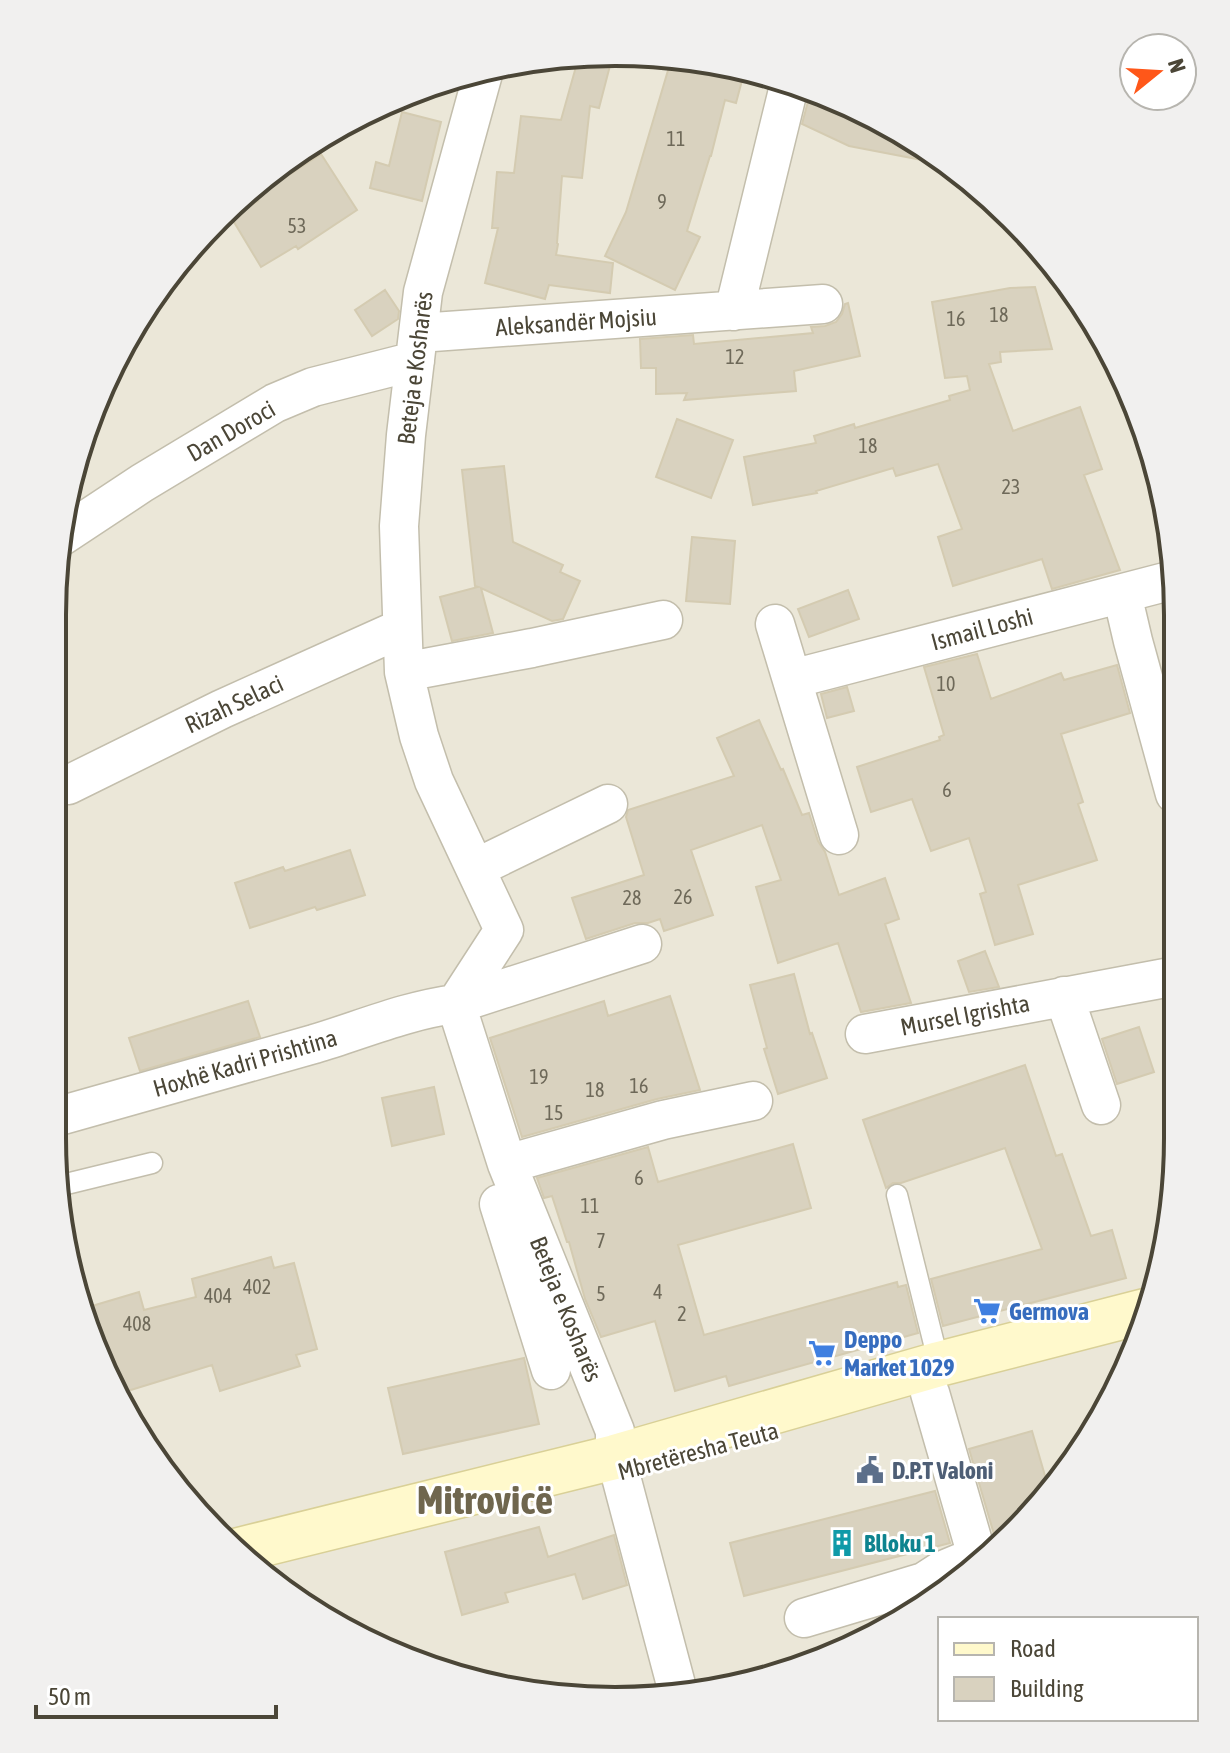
<svg xmlns="http://www.w3.org/2000/svg" width="1230" height="1753" font-family="'Asap Condensed',sans-serif">
  <rect width="100%" height="100%" fill="#f6f4eb"/>
  <path fill="#ebe7d8" d="M 651,53 L 760,71 L 864,110 L 957,168 L 1038,243 L 1120,366 L 1173,541 L 1177,1174 L 1159,1283 L 1120,1387 L 1062,1480 L 987,1561 L 864,1643 L 689,1696 L 541,1696 L 399,1658 L 244,1562 L 147,1450 L 71,1284 L 52,1138 L 63,505 L 127,334 L 243,192 L 333,128 L 434,82 L 541,57 Z"/>
  <path fill="#d9d2bf" stroke="#d4cbb1" stroke-width="2" d="M 613,54 L 599,108 L 590,106 L 582,178 L 562,176 L 557,243 L 558,244 L 556,255 L 613,263 L 610,293 L 549,285 L 545,299 L 485,283 L 498,228 L 492,228 L 497,172 L 514,173 L 521,116 L 561,120 L 579,56 Z
    M 672,57 L 745,69 L 736,103 L 725,100 L 711,156 L 710,156 L 687,231 L 700,237 L 675,290 L 605,256 L 626,212 Z
    M 811,90 L 864,110 L 948,163 L 948,165 L 849,146 L 802,124 Z
    M 402,112 L 441,122 L 422,201 L 370,188 L 376,162 L 389,166 Z
    M 321,154 L 357,210 L 298,249 L 296,246 L 261,267 L 231,217 L 258,201 L 250,188 L 272,172 L 278,182 Z
    M 1035,287 L 1052,349 L 1000,352 L 1001,362 L 989,364 L 1013,431 L 1080,407 L 1102,469 L 1084,475 L 1120,570 L 1052,589 L 1042,559 L 953,586 L 938,537 L 962,529 L 938,464 L 896,476 L 893,468 L 816,491 L 817,493 L 753,505 L 744,457 L 816,443 L 814,436 L 854,424 L 855,428 L 950,400 L 949,396 L 970,390 L 967,376 L 945,378 L 932,302 L 1010,288 Z
    M 385,290 L 399,311 L 398,319 L 372,336 L 355,310 Z
    M 848,303 L 860,356 L 794,371 L 796,391 L 684,400 L 687,393 L 656,394 L 656,368 L 641,368 L 640,339 L 693,335 L 694,344 L 813,333 L 811,327 L 825,326 L 836,322 L 842,314 L 845,304 Z
    M 677,419 L 733,440 L 711,498 L 656,477 Z
    M 504,466 L 513,542 L 563,565 L 560,572 L 580,581 L 563,619 L 552,621 L 481,588 L 493,633 L 452,641 L 440,597 L 478,587 L 475,586 L 462,470 Z
    M 692,537 L 735,541 L 730,604 L 686,601 Z
    M 848,590 L 859,619 L 809,637 L 798,609 Z
    M 977,654 L 991,699 L 1061,673 L 1064,680 L 1117,665 L 1130,713 L 1061,734 L 1083,802 L 1078,804 L 1097,860 L 1018,885 L 1033,934 L 995,945 L 980,894 L 986,892 L 969,838 L 931,851 L 912,799 L 871,812 L 857,767 L 940,740 L 939,737 L 944,735 L 924,667 Z
    M 847,687 L 854,711 L 827,718 L 821,694 Z
    M 759,720 L 781,770 L 783,769 L 802,815 L 809,813 L 818,841 L 825,852 L 839,895 L 885,878 L 899,919 L 885,924 L 911,1003 L 861,1012 L 838,943 L 778,963 L 756,887 L 781,880 L 762,825 L 691,850 L 713,915 L 664,931 L 660,919 L 648,923 L 635,923 L 586,939 L 572,898 L 644,875 L 626,817 L 628,810 L 734,776 L 717,738 Z
    M 350,850 L 365,895 L 317,910 L 315,907 L 250,928 L 235,883 L 283,867 L 285,871 Z
    M 985,951 L 999,987 L 969,992 L 958,961 Z
    M 794,974 L 810,1034 L 812,1033 L 827,1078 L 778,1094 L 764,1049 L 767,1048 L 750,985 Z
    M 670,996 L 700,1090 L 657,1099 L 522,1137 L 490,1038 L 604,1001 L 608,1016 Z
    M 248,1001 L 260,1037 L 140,1071 L 129,1038 Z
    M 1139,1027 L 1154,1072 L 1117,1084 L 1102,1039 Z
    M 1025,1065 L 1056,1156 L 1062,1154 L 1091,1236 L 1112,1230 L 1126,1278 L 943,1326 L 931,1279 L 1042,1249 L 1005,1148 L 901,1183 L 893,1183 L 886,1188 L 863,1120 Z
    M 434,1087 L 444,1134 L 392,1146 L 382,1098 Z
    M 793,1144 L 811,1208 L 678,1245 L 704,1335 L 897,1282 L 898,1287 L 906,1285 L 918,1333 L 729,1386 L 726,1376 L 675,1391 L 655,1321 L 601,1337 L 585,1299 L 569,1242 L 567,1242 L 552,1196 L 544,1198 L 537,1178 L 648,1147 L 658,1182 Z
    M 271,1257 L 274,1268 L 294,1263 L 317,1349 L 296,1355 L 300,1366 L 220,1391 L 212,1365 L 121,1393 L 82,1309 L 139,1292 L 144,1310 L 196,1297 L 192,1279 Z
    M 524,1358 L 539,1424 L 403,1454 L 388,1388 Z
    M 1032,1431 L 1050,1493 L 1008,1538 L 996,1541 L 969,1449 Z
    M 935,1491 L 950,1543 L 744,1596 L 730,1543 Z
    M 539,1527 L 548,1557 L 614,1535 L 627,1585 L 583,1599 L 575,1574 L 505,1593 L 508,1602 L 462,1615 L 445,1552 Z"/>
  <g fill="none" stroke-linecap="round" stroke-linejoin="round">
    <g stroke="#c3beac" stroke-width="23">
      <path id="lane" d="M 58,1186 L 152,1163
        M 897,1195 L 939,1364"/>
    </g>
    <g stroke="#c3beac" stroke-width="41">
      <path id="street" d="M 734,311 L 790,82
        M 419,333 L 823,304
        M 62,536 L 142,483 L 275,403 L 313,387 L 415,361
        M 1122,594 L 1133,641 L 1175,794
        M 775,624 L 839,835
        M 404,672 L 532,648 L 663,620
        M 792,679 L 1173,580
        M 68,785 L 222,709 L 402,628
        M 476,868 L 608,804
        M 1064,996 L 1101,1105
        M 456,1004 L 504,930 L 434,781 L 419,736 L 404,672 L 399,526 L 406,435 L 423,292 L 484,70
        M 456,1004 L 507,1164 L 615,1431 L 615,1457
        M 865,1034 L 1176,976
        M 52,1118 C 140,1094 227,1069 314,1044 C 361,1030 407,1010 456,1004 L 642,944
        M 507,1164 L 663,1120 L 753,1101
        M 499,1204 L 551,1370
        M 620,1473 L 679,1696
        M 804,1618 L 924,1582 L 941,1571 L 977,1556 L 930,1393"/>
    </g>
    <g stroke="#d9d097" stroke-width="47">
      <path id="secondary" d="M 235,1551 L 615,1457 L 939,1364 L 1149,1310"/>
    </g>
    <use href="#lane" stroke="#fff" stroke-width="20"/>
    <use href="#street" stroke="#fff" stroke-width="38"/>
    <use href="#secondary" stroke="#fff9cc" stroke-width="44"/>
  </g>
  <defs>
    <g id="supermarket-bare" transform="scale(2.16)"><path d="M-6-5.5h2.5l.6 2H6L4.5 2H-2.5L-4.4-4H-6ZM-1.5 3.2a1.3 1.3 0 1 0 .1 0ZM3 3.2a1.3 1.3 0 1 0 .1 0Z" fill="#3f7fe0" stroke="#fff" stroke-width="2.5" paint-order="stroke"/></g>
    <g id="civic-bare" transform="scale(2.16)"><path d="M-.6-6.5H3V-4.5H.6V-3L4-1V1h2V6H-6V1h2V-1L-.6-3ZM-1.2 2.5V6h2.4V2.5Z" fill="#5c6f8a" stroke="#fff" stroke-width="2.5" paint-order="stroke"/></g>
    <g id="building-bare" transform="scale(2.16)"><path d="M-4-6H4V6H1V3H-1V6H-4ZM-2.5-4.3h1.7v1.8h-1.7ZM.8-4.3h1.7v1.8H.8ZM-2.5-1h1.7V.8h-1.7ZM.8-1h1.7V.8H.8Z" fill="#0f9aa8" stroke="#fff" stroke-width="2.5" paint-order="stroke"/></g>
  </defs>
  <g fill-rule="evenodd">
    <use href="#supermarket-bare" x="987" y="1311"/>
    <use href="#supermarket-bare" x="822" y="1353"/>
    <use href="#civic-bare" x="870" y="1470"/>
    <use href="#building-bare" x="842" y="1543"/>
  </g>
  <g text-anchor="middle" dominant-baseline="central" stroke-width="6" stroke-linejoin="round" paint-order="stroke">
    <g font-size="20" fill="#6e6959">
      <text x="676" y="138">11</text>
      <text x="662" y="201">9</text>
      <text x="297" y="225">53</text>
      <text x="999" y="314">18</text>
      <text x="956" y="318">16</text>
      <text x="735" y="356">12</text>
      <text x="868" y="445">18</text>
      <text x="1011" y="486">23</text>
      <text x="946" y="683">10</text>
      <text x="947" y="789">6</text>
      <text x="683" y="896">26</text>
      <text x="632" y="897">28</text>
      <text x="539" y="1076">19</text>
      <text x="639" y="1085">16</text>
      <text x="595" y="1089">18</text>
      <text x="554" y="1112">15</text>
      <text x="639" y="1177">6</text>
      <text x="590" y="1205">11</text>
      <text x="601" y="1240">7</text>
      <text x="257" y="1286">402</text>
      <text x="658" y="1291">4</text>
      <text x="601" y="1293">5</text>
      <text x="218" y="1295">404</text>
      <text x="682" y="1313">2</text>
      <text x="137" y="1323">408</text>
    </g>
    <g font-size="24" fill="#4b4637" stroke="#fff">
      <text transform="translate(576 322) rotate(-4)">Aleksandër Mojsiu</text>
      <text transform="translate(415 368) rotate(-83)">Beteja e Kosharës</text>
      <text transform="translate(231 431) rotate(-30)">Dan Doroci</text>
      <text transform="translate(982 629) rotate(-15)">Ismail Loshi</text>
      <text transform="translate(234 704) rotate(-25)">Rizah Selaci</text>
      <text transform="translate(965 1015) rotate(-11)">Mursel Igrishta</text>
      <text transform="translate(245 1063) rotate(-16)">Hoxhë Kadri Prishtina</text>
      <text transform="translate(566 1309) rotate(68)">Beteja e Kosharës</text>
      <text transform="translate(698 1451) rotate(-15)">Mbretëresha Teuta</text>
    </g>
    <g font-size="24" font-weight="bold" fill="#366cbe" stroke="#fff" text-anchor="start">
      <text x="1009" y="1311">Germova</text>
      <text x="844" y="1339">Deppo<tspan x="844" dy="28">Market 1029</tspan></text>
    </g>
    <g font-size="24" font-weight="bold" fill="#4e5e75" stroke="#fff" text-anchor="start">
      <text x="892" y="1470">D.P.T Valoni</text>
    </g>
    <g font-size="24" font-weight="bold" fill="#0d838f" stroke="#fff" text-anchor="start">
      <text x="864" y="1543">Blloku 1</text>
    </g>
    <g font-size="40" font-weight="bold" fill="#6f664e" stroke="#fff">
      <text x="485" y="1499">Mitrovicë</text>
    </g>
  </g>
  <path d="M0 0H1230V1753H0ZM615 66H615A549 549 0 0 1 1164 615V1138A549 549 0 0 1 615 1687H615A549 549 0 0 1 66 1138V615A549 549 0 0 1 615 66Z" fill="#f1f0ef" fill-rule="evenodd"/>
  <path fill="none" stroke="#4b4637" stroke-width="4" d="M615 66H615A549 549 0 0 1 1164 615V1138A549 549 0 0 1 615 1687H615A549 549 0 0 1 66 1138V615A549 549 0 0 1 615 66Z"/>
  <rect x="938" y="1617" width="260" height="104" fill="#ffffff" stroke="#b7b5af" stroke-width="2"/>
  <rect x="954" y="1643" width="40" height="12" fill="#fff9cc" stroke="#b7b5af" stroke-width="2"/>
  <text x="1010" y="1657" font-size="24" fill="#4b4637">Road</text>
  <rect x="954" y="1677" width="40" height="24" fill="#d9d2bf" stroke="#b7b5af" stroke-width="2"/>
  <text x="1010" y="1697" font-size="24" fill="#4b4637">Building</text>
  <g transform="translate(1158 72) rotate(72)"><circle r="38" fill="#ffffff" stroke="#b7b5af" stroke-width="2"/>
  <path d="M0-6L14 30L0 20L-14 30Z" fill="#ff5719"/>
  <text y="-12" font-size="22" font-weight="bold" text-anchor="middle" fill="#4b4637">N</text>
  </g>
  <path d="M36 1705v12h240v-12" fill="none" stroke="#4b4637" stroke-width="4"/>
  <text x="48" y="1705" font-size="24" fill="#4b4637" stroke="#ffffff" stroke-width="6" paint-order="stroke">50 m</text>
</svg>
